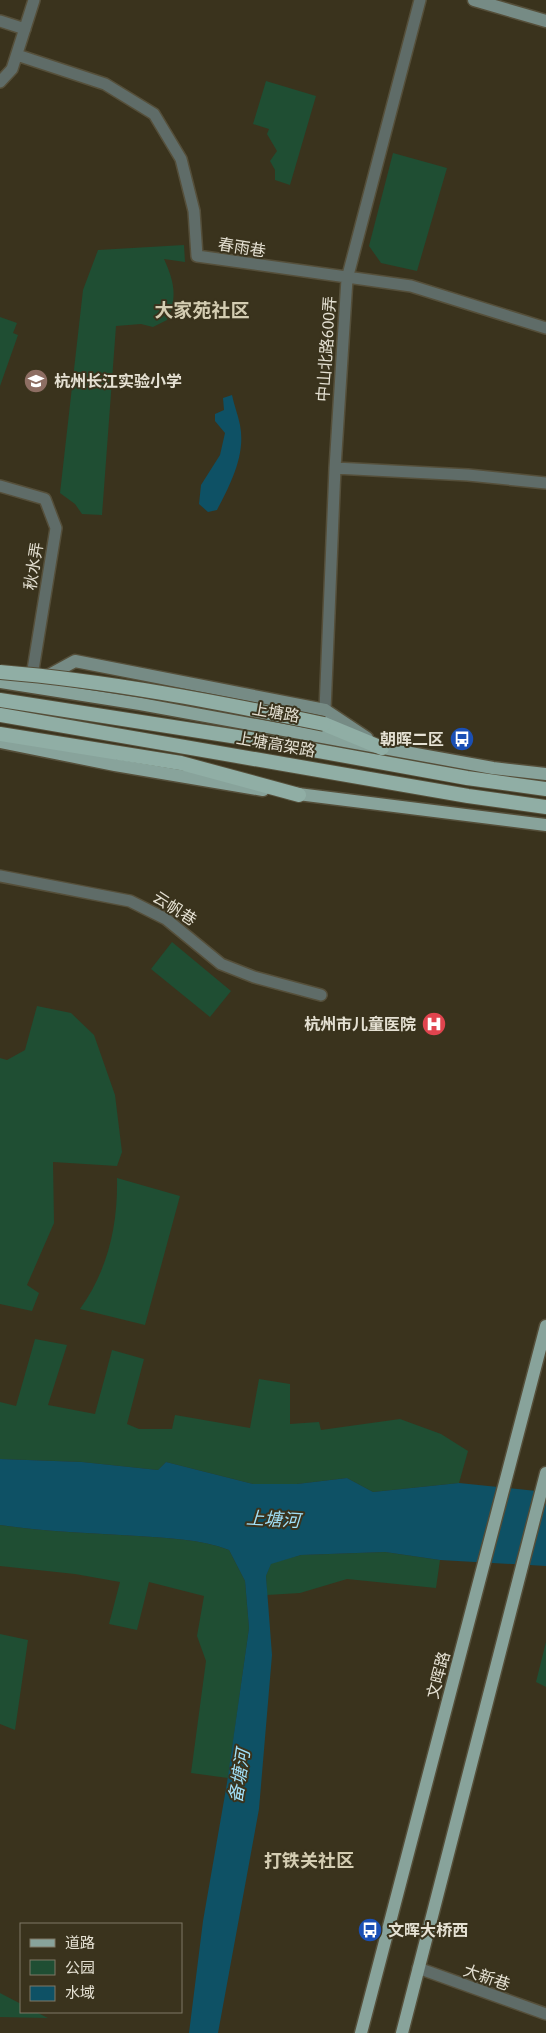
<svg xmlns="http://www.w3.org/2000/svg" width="546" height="2033" font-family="'PT Sans','Noto Sans SC',sans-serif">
  <rect width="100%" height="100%" fill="#3a331d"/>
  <path fill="#1f4e33" d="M 266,81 L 316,96 L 290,185 L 275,180 L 275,170 L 270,161 L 277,151 L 267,134 L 269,129 L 253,124 Z
    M 393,153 L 447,168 L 417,271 L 381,263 L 369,246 Z
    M 184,245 L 185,262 L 164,259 C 174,281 178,297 167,320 L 153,327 L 141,324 L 116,326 L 102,515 L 82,514 L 75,504 L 60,493 L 83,290 L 98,250 Z
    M 0,317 L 17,323 L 13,333 L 18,335 L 0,386 Z
    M 172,942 L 231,991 L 210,1017 L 151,969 Z
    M 37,1006 L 71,1013 L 94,1035 L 115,1095 L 122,1152 L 117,1166 L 53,1162 L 54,1223 L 27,1285 L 39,1293 L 32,1311 L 0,1304 L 0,1058 L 7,1060 L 25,1050 Z
    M 117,1178 L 180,1196 L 145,1325 L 80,1309 C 108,1270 118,1225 117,1178 Z
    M 35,1339 L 67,1345 L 48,1405 L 95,1414 L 112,1350 L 144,1359 L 127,1424 L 139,1429 L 172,1429 L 175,1415 L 250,1428 L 259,1379 L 290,1384 L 290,1424 L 319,1422 L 321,1430 L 400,1419 L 441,1434 L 468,1451 L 459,1483 L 373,1492 L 347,1478 L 297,1484 L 253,1484 L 166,1462 L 158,1470 L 82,1462 L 0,1459 L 0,1402 L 16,1406 Z
    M 0,1525 C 46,1532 92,1533 138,1536 C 167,1538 201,1539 229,1550 L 245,1581 L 249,1628 L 228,1778 L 191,1773 L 206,1661 L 197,1636 L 204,1596 L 149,1582 L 137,1630 L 109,1624 L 120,1582 L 75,1574 L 0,1566 Z
    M 385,1552 L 440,1560 L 436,1588 L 347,1579 L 300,1593 L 267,1595 L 266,1576 L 271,1563 L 301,1555 Z
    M 0,1634 L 28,1640 L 15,1730 L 0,1724 Z
    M 546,1642 L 546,1687 L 536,1682 Z
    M 0,1993 L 21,2004 L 21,2012 L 36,2012 L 48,2018 L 0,2017 Z"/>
  <path fill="#0e5165" d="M 232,395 C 234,405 238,415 240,425 C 246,455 230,485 217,510 L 208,512 L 199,504 L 201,485 L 220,455 L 225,433 L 215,421 L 215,414 L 224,410 L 223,398 Z
    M 0,1459 L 82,1462 L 158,1470 L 166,1462 L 253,1484 L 297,1484 L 347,1478 L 373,1492 L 459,1483 L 546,1492 L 546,1566 L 440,1560 L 385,1552 L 301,1555 L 271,1564 L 266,1576 L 272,1655 L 259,1809 L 218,2033 L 189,2033 L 203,1921 L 227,1783 L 249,1628 L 245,1581 L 229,1550 C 201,1539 167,1538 138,1536 C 92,1533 46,1532 0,1525 Z"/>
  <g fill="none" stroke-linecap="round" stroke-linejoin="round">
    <g stroke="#554f3a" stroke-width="14">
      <path id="minor" d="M 0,21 L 25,29
        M 17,55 L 105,84 L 154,114 L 181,159 L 194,211 L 197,256 L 411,286 L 546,328
        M 0,82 L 12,69 L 34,0
        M 335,468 L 468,475 L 546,483
        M 0,486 L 45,499 L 56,528 L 31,682
        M 325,710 L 335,468 L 347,279 L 420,0
        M 0,876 L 130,901 L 166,919 L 221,964 L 254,977 L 321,995
        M 418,1968 L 546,2014"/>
    </g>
    <g stroke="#554f3a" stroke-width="15">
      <path id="secondary" d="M 474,0 L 546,21
        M 42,679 L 75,661 L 325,710 L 367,738"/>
    </g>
    <g stroke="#554f3a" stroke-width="15">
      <path id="primary" d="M 0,682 L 140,704 L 493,768 L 546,774
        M 0,742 L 115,765 L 263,790
        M 290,793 L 546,825
        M 361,2033 L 546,1326
        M 402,2033 L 546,1473"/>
    </g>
    <g stroke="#554f3a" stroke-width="16">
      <path id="trunk" d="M 0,700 L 263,741 L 467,778 L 546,789
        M 0,715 L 468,796 L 546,807
        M 324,724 L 382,748
        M 0,734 L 181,763 L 299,795"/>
    </g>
    <use href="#minor" stroke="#5f6c68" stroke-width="11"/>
    <use href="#secondary" stroke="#768b85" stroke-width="12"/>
    <use href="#primary" stroke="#88a39b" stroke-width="12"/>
    <use href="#trunk" stroke="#90aea5" stroke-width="14"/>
    <g stroke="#554f3a" stroke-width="16" stroke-linecap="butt">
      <path id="trunk-bridge" d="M 0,672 C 109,681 217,702 324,724"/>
    </g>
    <use href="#trunk-bridge" stroke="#90aea5" stroke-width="14"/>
  </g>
  <defs>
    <g id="school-disc" transform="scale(1.25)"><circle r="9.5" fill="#8d6e63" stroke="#3a331d"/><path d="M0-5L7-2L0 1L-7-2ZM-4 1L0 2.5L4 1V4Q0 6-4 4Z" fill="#fff"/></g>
    <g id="bus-disc" transform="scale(1.25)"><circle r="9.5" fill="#1a4fb4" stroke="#3a331d"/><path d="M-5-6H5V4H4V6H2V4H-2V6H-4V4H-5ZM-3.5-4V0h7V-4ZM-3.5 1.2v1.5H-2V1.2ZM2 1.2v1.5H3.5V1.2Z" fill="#fff"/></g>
    <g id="hospital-disc" transform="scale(1.25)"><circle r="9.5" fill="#e0444e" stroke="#3a331d"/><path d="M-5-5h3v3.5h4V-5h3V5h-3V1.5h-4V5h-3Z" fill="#fff"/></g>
  </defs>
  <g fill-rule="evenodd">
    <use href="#school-disc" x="36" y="381"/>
    <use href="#bus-disc" x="462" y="739"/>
    <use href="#hospital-disc" x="434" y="1024"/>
    <use href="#bus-disc" x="370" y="1930"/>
  </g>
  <g text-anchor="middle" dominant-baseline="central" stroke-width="4" stroke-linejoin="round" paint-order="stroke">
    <g font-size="16" fill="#e5e1d3" stroke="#3a331d">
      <text transform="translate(242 247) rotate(9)">春雨巷</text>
      <text transform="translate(326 349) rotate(-86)">中山北路600弄</text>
      <text transform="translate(33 566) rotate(-81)">秋水弄</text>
      <text transform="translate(276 712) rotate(10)">上塘路</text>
      <text transform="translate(276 744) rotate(10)">上塘高架路</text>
      <text transform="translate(175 908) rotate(33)">云帆巷</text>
      <text transform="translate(438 1675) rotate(-75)">文晖路</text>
      <text transform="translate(487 1977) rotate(19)">大新巷</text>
    </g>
    <g font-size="16" font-weight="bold" fill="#e5e1d3" stroke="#3a331d" text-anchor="start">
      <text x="54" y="381">杭州长江实验小学</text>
      <text x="444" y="739" text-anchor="end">朝晖二区</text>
      <text x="416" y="1024" text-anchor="end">杭州市儿童医院</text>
      <text x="388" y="1930">文晖大桥西</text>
    </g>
    <g font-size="18" font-style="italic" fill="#a1dff7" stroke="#3a331d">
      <text transform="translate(273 1519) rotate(3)">上塘河</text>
      <text transform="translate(239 1776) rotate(-81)">备塘河</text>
    </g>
    <g font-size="18" font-weight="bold" fill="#d4cdb2" stroke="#3a331d">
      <text x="309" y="1860">打铁关社区</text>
    </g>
    <g font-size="19" font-weight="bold" fill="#d4cdb2" stroke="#3a331d">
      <text x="202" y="310">大家苑社区</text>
    </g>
  </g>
  <rect x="20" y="1923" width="162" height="90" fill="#3a331d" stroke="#7e7966"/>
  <rect x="30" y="1939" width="25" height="8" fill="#88a39b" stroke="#7e7966"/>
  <text x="65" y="1948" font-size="15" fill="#e5e1d3">道路</text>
  <rect x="30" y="1960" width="25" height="15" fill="#1f4e33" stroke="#7e7966"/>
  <text x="65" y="1973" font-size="15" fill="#e5e1d3">公园</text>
  <rect x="30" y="1986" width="25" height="15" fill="#0e5165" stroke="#7e7966"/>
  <text x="65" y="1998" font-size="15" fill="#e5e1d3">水域</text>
</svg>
